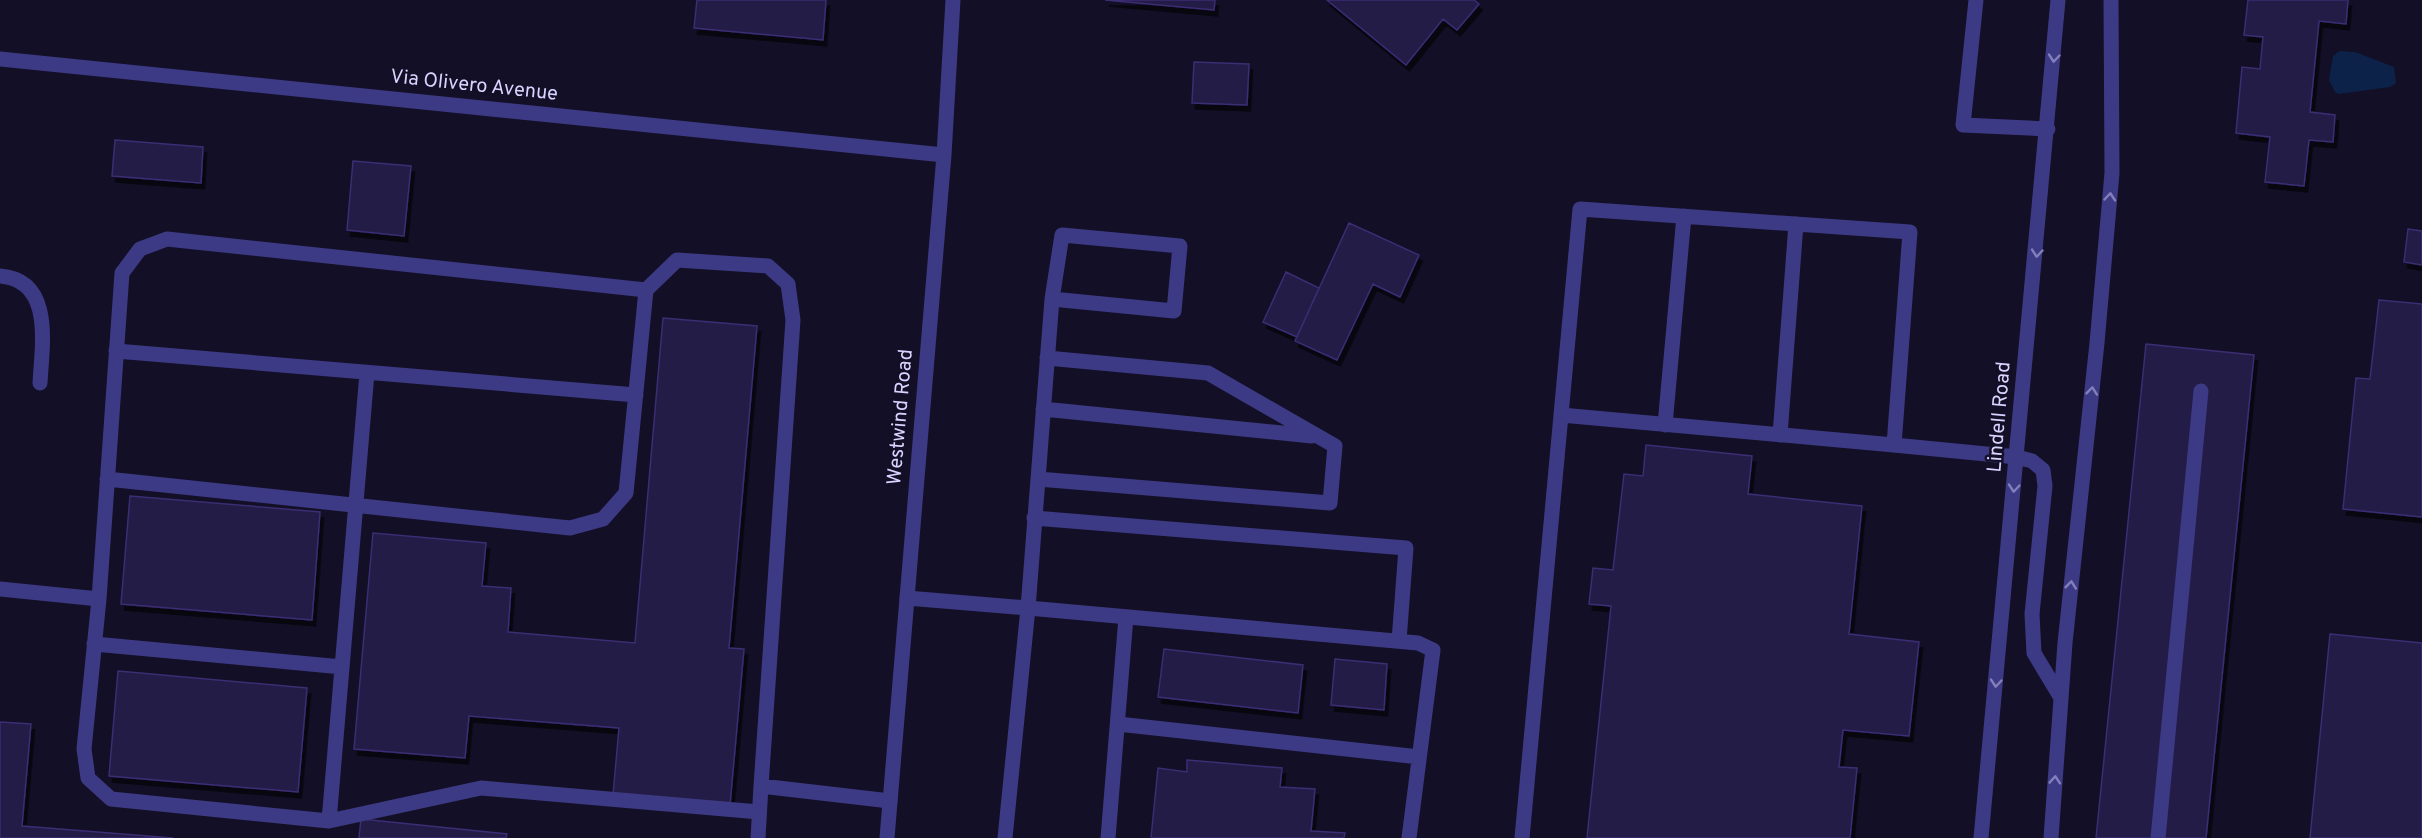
<svg xmlns="http://www.w3.org/2000/svg" width="2422" height="838" font-family="Overpass,sans-serif">
  <defs>
    <filter id="shadow"><feDropShadow dx="3.5" dy="6" stdDeviation="0" flood-color="#0009"/></filter>
  </defs>
  <rect width="100%" height="100%" fill="#130f26"/>
  <path fill="#0c2248" d="M 2340,51 L 2355,52 L 2394,67 L 2396,83 L 2390,87 L 2339,94 L 2335,92 L 2329,80 L 2333,56 Z"/>
  <path fill="#241b47" stroke="#3b2d73" stroke-width="1.5" filter="url(#shadow)" d="M 697,0 L 826,0 L 823,40 L 694,28 Z
    M 1105,0 L 1215,0 L 1214,10 Z
    M 1327,0 L 1474,0 L 1479,4 L 1457,30 L 1443,19 L 1406,65 Z
    M 2248,0 L 2348,0 L 2346,24 L 2319,21 L 2310,112 L 2335,115 L 2333,142 L 2309,140 L 2304,186 L 2265,182 L 2270,137 L 2236,133 L 2242,67 L 2260,69 L 2263,37 L 2244,35 Z
    M 1194,62 L 1249,64 L 1247,105 L 1192,103 Z
    M 115,140 L 203,147 L 201,183 L 112,176 Z
    M 353,161 L 411,166 L 404,236 L 347,230 Z
    M 1349,223 L 1419,255 L 1400,297 L 1373,284 L 1337,360 L 1295,341 Z
    M 2408,229 L 2422,231 L 2422,265 L 2404,262 Z
    M 1286,272 L 1319,288 L 1297,337 L 1263,322 Z
    M 2379,300 L 2422,304 L 2422,517 L 2343,509 L 2356,378 L 2370,379 Z
    M 663,318 L 757,326 L 729,648 L 744,649 L 730,805 L 613,795 L 619,728 L 469,716 L 465,758 L 354,749 L 373,533 L 486,543 L 482,586 L 511,588 L 508,632 L 635,643 Z
    M 2146,344 L 2254,355 L 2206,838 L 2096,838 Z
    M 1646,445 L 1752,456 L 1748,494 L 1862,506 L 1849,634 L 1919,642 L 1909,736 L 1843,730 L 1839,767 L 1857,768 L 1850,838 L 1587,838 L 1611,606 L 1589,604 L 1593,568 L 1613,570 L 1624,474 L 1643,476 Z
    M 130,496 L 320,512 L 312,620 L 121,604 Z
    M 2330,634 L 2422,643 L 2422,838 L 2310,838 Z
    M 1164,649 L 1303,665 L 1298,713 L 1158,697 Z
    M 1335,659 L 1387,664 L 1384,710 L 1331,705 Z
    M 118,671 L 307,688 L 298,792 L 109,776 Z
    M 0,722 L 31,724 L 22,826 L 173,838 L 0,838 Z
    M 1187,760 L 1282,768 L 1280,787 L 1315,789 L 1311,831 L 1345,833 L 1344,838 L 1151,838 L 1158,768 L 1187,772 Z
    M 361,819 L 507,834 L 506,838 L 359,838 Z"/>
  <g fill="none" stroke-linecap="round" stroke-linejoin="round">
    <path stroke="#3d3a85" stroke-width="15" d="M 1976,0 L 1963,125 L 2048,129
      M 0,276 C 54,280 42,345 40,383
      M 646,290 L 677,260 L 768,266 L 788,284 L 793,320 L 761,786
      M 1052,299 L 1174,311 L 1180,246 L 1062,235 L 1052,299 L 1028,608 L 1418,643 L 1433,650 L 1409,838
      M 116,351 L 636,395
      M 1043,409 L 1312,436
      M 1561,415 L 1894,445
      M 1665,425 L 1684,216
      M 1780,435 L 1796,224
      M 1038,479 L 1330,503 L 1335,446 L 1208,373 L 1047,358
      M 1034,518 L 1406,548 L 1399,641
      M 0,589 L 99,599 L 122,273 L 140,249 L 167,239 L 646,290 L 626,493 L 603,519 L 570,528 L 107,479
      M 907,598 L 1028,608 L 1005,838
      M 99,599 L 84,749 L 88,778 L 111,799 L 329,821 L 367,373
      M 94,644 L 342,667
      M 1118,724 L 1419,757
      M 329,821 L 481,788 L 759,812
      M 758,838 L 761,786 L 890,801
      M 1108,838 L 1126,617
      M 1522,838 L 1580,209 L 1910,232 L 1894,445 L 2017,457
      M 2158,838 L 2201,391"/>
    <path stroke="#3d3a85" stroke-width="15" d="M 0,59 L 944,155
      M 887,838 L 944,155 L 953,0"/>
    <path stroke="#3d3a85" stroke-width="15" d="M 2017,457 L 2032,461 L 2043,470 L 2045,486 L 2032,614 L 2034,653 L 2061,698
      M 1981,838 L 2058,0
      M 2051,838 L 2065,643 L 2097,343 L 2112,173 L 2111,0"/>
  </g>
  <defs><path id="oneway-chevron" d="M-2-3.5L2.5 0L-2 3.5" fill="none" stroke-width="1.6" stroke-linecap="round" stroke-linejoin="round" transform="scale(1.5)"/></defs>
  <g stroke="#837fbc">
    <use href="#oneway-chevron" transform="translate(2054 58) rotate(95)"/>
    <use href="#oneway-chevron" transform="translate(2110 197) rotate(-85)"/>
    <use href="#oneway-chevron" transform="translate(2037 253) rotate(95)"/>
    <use href="#oneway-chevron" transform="translate(2092 391) rotate(-84)"/>
    <use href="#oneway-chevron" transform="translate(2014 488) rotate(95)"/>
    <use href="#oneway-chevron" transform="translate(2071 585) rotate(-84)"/>
    <use href="#oneway-chevron" transform="translate(1996 683) rotate(95)"/>
    <use href="#oneway-chevron" transform="translate(2055 780) rotate(-86)"/>
  </g>
  <g text-anchor="middle" dominant-baseline="central" stroke-width="5" stroke-linejoin="round" paint-order="stroke">
    <g font-size="20" fill="#d9d4ff" stroke="#130f26">
      <text transform="translate(474 86) rotate(6)">Via Olivero Avenue</text>
      <text transform="translate(901 417) rotate(-85)">Westwind Road</text>
      <text transform="translate(2000 417) rotate(-85)">Lindell Road</text>
    </g>
  </g>
</svg>
